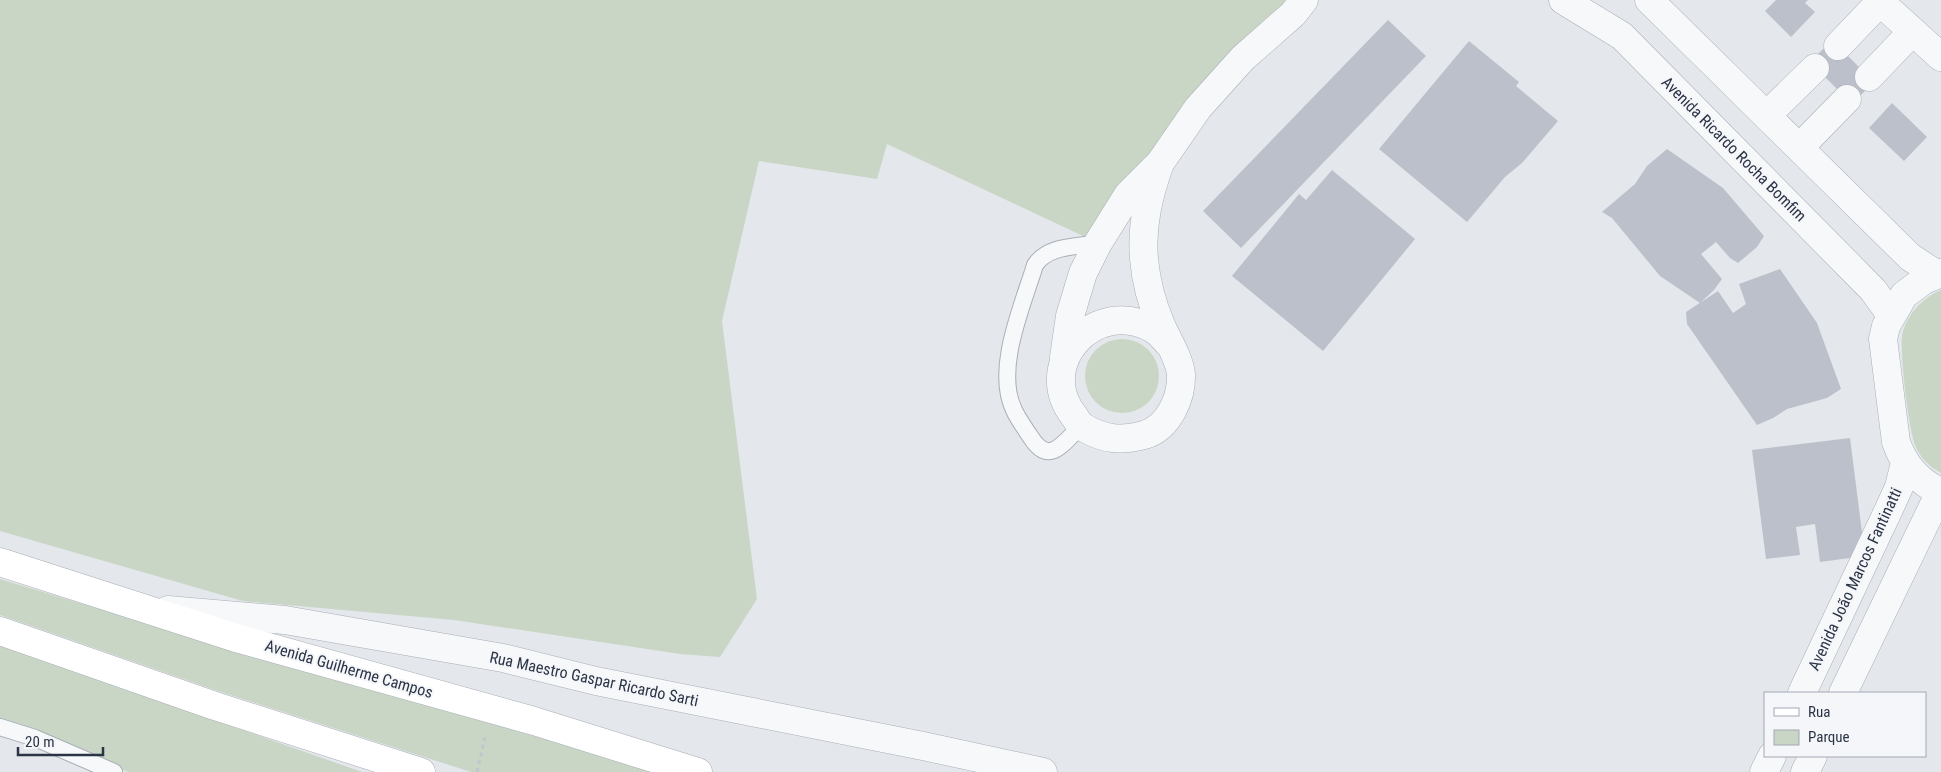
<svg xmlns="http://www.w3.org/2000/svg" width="1941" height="772" font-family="'Roboto Condensed',sans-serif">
  <rect width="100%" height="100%" fill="#e4e7ec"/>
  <path fill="#c9d6c5" d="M 0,0 L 1304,0 L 1098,243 L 887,144 L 877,179 L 759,161 L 722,321 L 757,599 L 720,657 L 680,654 L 454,620 L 243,601 L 0,531 Z
    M 1941,290 L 1941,473 C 1930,467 1920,458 1915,445 C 1909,430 1898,345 1903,331 C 1909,312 1923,298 1941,290 Z
    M1085 376a37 37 0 1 1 74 0a37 37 0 1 1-74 0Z
    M 0,579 L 232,649 L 659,772 L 471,772 L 218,691 L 0,615 Z
    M 0,645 L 362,772 L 129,772 L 0,730 Z"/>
  <path fill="#bbc0ca" d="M 1776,0 L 1808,0 L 1805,3 L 1815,12 L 1791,37 L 1765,11 Z
    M 1388,20 L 1426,56 L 1241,248 L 1203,211 Z
    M 1832,40 L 1874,82 L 1852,104 L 1810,62 Z
    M 1469,41 L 1519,82 L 1516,86 L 1558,121 L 1522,163 L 1505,177 L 1467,222 L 1379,149 Z
    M 1892,103 L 1927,137 L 1904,161 L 1869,128 Z
    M 1667,149 L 1723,188 L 1764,236 L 1757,247 L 1738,263 L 1730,258 L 1716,242 L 1701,254 L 1722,279 L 1714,290 L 1700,303 L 1660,276 L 1612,218 L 1602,212 L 1635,184 L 1647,166 Z
    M 1332,170 L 1415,239 L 1323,351 L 1232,276 L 1299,194 L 1306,200 Z
    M 1780,269 L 1817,323 L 1841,389 L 1827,398 L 1787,409 L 1773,418 L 1757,425 L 1687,324 L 1686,312 L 1718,291 L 1733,313 L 1746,304 L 1739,284 Z
    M 1850,438 L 1865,556 L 1820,562 L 1815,524 L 1796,527 L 1800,555 L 1766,559 L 1752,450 Z"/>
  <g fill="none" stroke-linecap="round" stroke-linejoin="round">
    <g stroke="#a9aeb7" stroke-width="18">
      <path id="service" d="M 1081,426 C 1062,444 1049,467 1030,436 C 1024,427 1018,419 1014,410 C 994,369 1023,305 1035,265 C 1048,245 1077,247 1098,243
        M 0,727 L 35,738 L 114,772"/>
    </g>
    <g stroke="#a9aeb7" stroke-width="29">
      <path id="minor" d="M 1878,0 L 1941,57
        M 1838,46 L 1880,2
        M 1869,77 L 1912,32
        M 1768,114 L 1815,68
        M 1800,147 L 1847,99
        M 1160,163 C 1149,194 1141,225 1144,259 C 1146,282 1152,304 1161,325 C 1167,339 1179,358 1181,374 C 1182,397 1169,428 1144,435 C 1122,441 1104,440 1083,427 C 1079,425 1077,420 1074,416 C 1033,364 1096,296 1153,329 C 1159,332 1164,339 1169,344
        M 1064,357 L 1070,316 L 1083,273 L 1098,243 L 1128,195 L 1160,163 L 1198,108 L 1243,58 L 1293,14 L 1304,0"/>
    </g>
    <g stroke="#a9aeb7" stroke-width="29">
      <path id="tertiary" d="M 1563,0 L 1622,36 L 1873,290 L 1891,315
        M 1649,0 L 1910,257 L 1936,274
        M 1941,273 L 1924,280 L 1904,295 L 1886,326 L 1883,339 L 1896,442 C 1904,465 1918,482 1941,492
        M 168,610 L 285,620 L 503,658 L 596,681 L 923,746 L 1043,772
        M 1802,693 L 1889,509 L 1899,487 L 1905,463
        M 1843,693 L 1940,492
        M 1764,772 L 1772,756
        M 1805,772 L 1813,756"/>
    </g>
    <g stroke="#a9aeb7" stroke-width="29">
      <path id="secondary" d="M 0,562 L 236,638 L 534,721 L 698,772
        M 0,631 L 215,706 L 421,772"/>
    </g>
    <path stroke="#c2c5cb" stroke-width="3" stroke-dasharray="4 4" stroke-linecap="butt" d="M 477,772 L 485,737"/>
    <use href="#service" stroke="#f7f8fa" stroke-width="16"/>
    <use href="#minor" stroke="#f7f8fa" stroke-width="28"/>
    <use href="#tertiary" stroke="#f7f8fa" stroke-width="28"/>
    <use href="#secondary" stroke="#fff" stroke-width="28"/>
  </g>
  <g text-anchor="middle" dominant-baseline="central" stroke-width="4" stroke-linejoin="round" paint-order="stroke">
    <g font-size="16" fill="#2b3445" stroke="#f4f6f9">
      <text transform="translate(1734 149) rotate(45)">Avenida Ricardo Rocha Bomfim</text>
      <text transform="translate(1855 579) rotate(-65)">Avenida João Marcos Fantinatti</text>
      <text transform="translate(349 669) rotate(16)">Avenida Guilherme Campos</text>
      <text transform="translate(594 679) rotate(12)">Rua Maestro Gaspar Ricardo Sarti</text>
    </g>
  </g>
  <rect x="1764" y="692" width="162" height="65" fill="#f4f6f9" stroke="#a4a8b1"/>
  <rect x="1774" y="708" width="25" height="8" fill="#ffffff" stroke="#a4a8b1"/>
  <text x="1808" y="717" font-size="15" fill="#2b3445">Rua</text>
  <rect x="1774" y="730" width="25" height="15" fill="#c9d6c5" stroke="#a4a8b1"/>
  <text x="1808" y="742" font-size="15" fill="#2b3445">Parque</text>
  <path d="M18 747v8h85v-8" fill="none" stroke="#2b3445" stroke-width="2.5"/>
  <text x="25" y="747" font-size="15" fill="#2b3445" stroke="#f4f6f9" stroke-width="4" paint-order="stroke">20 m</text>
</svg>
